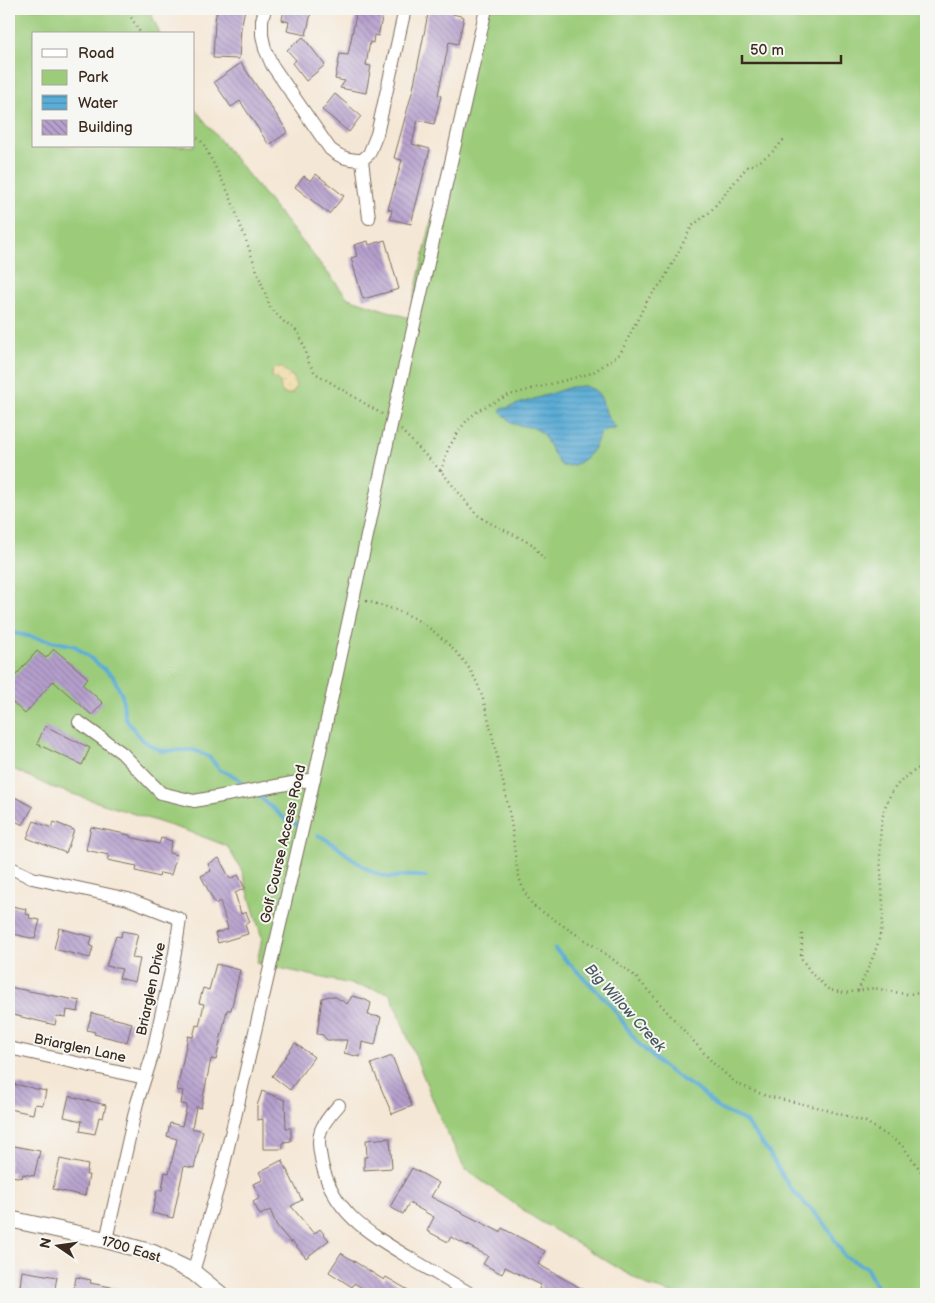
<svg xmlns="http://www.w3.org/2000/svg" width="935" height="1303" font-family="'Balsamiq Sans',sans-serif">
  <defs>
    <pattern id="sand-dots" width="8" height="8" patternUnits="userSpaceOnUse" patternTransform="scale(1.25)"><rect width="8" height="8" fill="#eeda9e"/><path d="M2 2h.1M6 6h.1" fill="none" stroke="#cdbb88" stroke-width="1.8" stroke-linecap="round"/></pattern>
    <pattern id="water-rules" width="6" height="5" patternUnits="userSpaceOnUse" patternTransform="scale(1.25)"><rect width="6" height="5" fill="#5bacd6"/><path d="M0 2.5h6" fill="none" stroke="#4c8cad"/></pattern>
    <pattern id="building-back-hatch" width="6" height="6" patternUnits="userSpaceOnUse" patternTransform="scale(1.25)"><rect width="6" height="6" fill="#b59fcd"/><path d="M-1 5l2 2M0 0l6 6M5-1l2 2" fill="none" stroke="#9482a6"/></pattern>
  </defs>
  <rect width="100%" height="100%" fill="#f6f6f2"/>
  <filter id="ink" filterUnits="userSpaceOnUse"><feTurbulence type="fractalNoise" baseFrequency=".02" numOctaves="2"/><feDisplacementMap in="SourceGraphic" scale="10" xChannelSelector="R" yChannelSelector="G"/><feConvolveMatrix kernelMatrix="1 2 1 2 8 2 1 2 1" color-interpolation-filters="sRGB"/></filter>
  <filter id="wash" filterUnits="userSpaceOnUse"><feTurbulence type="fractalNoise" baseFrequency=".0096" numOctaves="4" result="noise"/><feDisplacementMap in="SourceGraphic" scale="20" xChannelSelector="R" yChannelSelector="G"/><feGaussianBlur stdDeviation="1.12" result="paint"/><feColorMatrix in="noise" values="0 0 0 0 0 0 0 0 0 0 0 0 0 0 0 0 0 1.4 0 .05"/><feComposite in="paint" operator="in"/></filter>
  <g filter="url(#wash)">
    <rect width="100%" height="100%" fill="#f5e7d5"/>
    <path fill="#9ccc7a" stroke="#6c7b4c" d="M 9,9 L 149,9 L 160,34 L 34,34 L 34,146 L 194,146 L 194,108 L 348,298 L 409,318 L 481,9 L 926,9 L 926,1294 L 675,1294 L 648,1286 L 533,1217 L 465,1169 L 441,1120 L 390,993 L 257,963 L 262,938 L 242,871 L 227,846 L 193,833 L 51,787 L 9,767 Z"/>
    <path fill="url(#sand-dots)" stroke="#94825e" d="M 276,367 L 283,368 L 286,372 L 294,378 L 296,387 L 292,394 L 284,394 L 281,390 L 280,382 L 272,377 L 272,371 Z"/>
    <path fill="url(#water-rules)" stroke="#4b6b7a" d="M 584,386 C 610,392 598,412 616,427 L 615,429 C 611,429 606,429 603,431 C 599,434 597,441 595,446 C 587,459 577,467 562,466 L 557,460 L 543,434 L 535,428 L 513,424 L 500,411 L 503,407 L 506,408 L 571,387 Z"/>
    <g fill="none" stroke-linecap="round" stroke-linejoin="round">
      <path stroke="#5bacd6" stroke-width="4" d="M 9,632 L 75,646 L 113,676 L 122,695 L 125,718 L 142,740 L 161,751 L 194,750 L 209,757 L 220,770 L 236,777 L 241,781
        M 260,797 L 286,820 L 298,825
        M 318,835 C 341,845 362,873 388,877 C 392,878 398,876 403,876 C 411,875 419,876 426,877
        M 555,949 L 610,1004 L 637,1042 L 662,1066 L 702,1093 L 719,1109 L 745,1121 L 769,1153 L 791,1189 L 826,1225 L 845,1257 L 866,1267 L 880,1294"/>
    </g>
    <g id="blocks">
      <path fill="url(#building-back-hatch)" d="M 217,9 L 245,9 L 241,28 L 239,59 L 213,58 L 215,21 Z
        M 284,9 L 312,9 L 306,35 L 287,31 L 289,22 L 282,20 Z
        M 357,9 L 378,9 L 377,12 L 383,14 L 378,36 L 374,35 L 373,43 L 370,42 L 366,65 L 371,66 L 366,93 L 340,88 L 345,81 L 335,79 L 340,54 L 348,55 Z
        M 429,9 L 453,11 L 453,14 L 464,17 L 458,44 L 449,42 L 438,95 L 441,96 L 434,124 L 418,120 L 412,144 L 430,149 L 411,224 L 390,219 L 392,210 L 388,209 L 402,160 L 394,158 L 413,89 Z
        M 303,37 L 325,65 L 306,81 L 292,63 L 296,60 L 287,50 Z
        M 241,63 L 288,132 L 269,145 L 240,101 L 231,107 L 214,82 Z
        M 335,94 L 361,116 L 349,132 L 322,110 Z
        M 316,174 L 344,196 L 329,214 L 295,187 L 304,176 L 311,181 Z
        M 385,240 L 399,289 L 363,299 L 351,258 L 357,256 L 354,245 L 368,241 L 369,245 Z
        M 54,649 L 88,678 L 82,684 L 103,703 L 92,715 L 53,681 L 25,714 L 9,699 L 9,683 L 37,651 L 46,658 Z
        M 45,726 L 90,748 L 82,765 L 37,744 Z
        M 9,794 L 33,807 L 23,825 L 9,818 Z
        M 34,821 L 52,828 L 54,822 L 74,830 L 66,853 L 27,838 Z
        M 91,827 L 130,835 L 130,837 L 159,844 L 161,838 L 172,841 L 169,853 L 177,855 L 171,875 L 160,873 L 159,877 L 136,871 L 137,866 L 107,860 L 109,855 L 86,850 Z
        M 219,858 L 230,879 L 238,875 L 245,888 L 235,893 L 241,914 L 246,912 L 250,922 L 245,924 L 248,934 L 218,943 L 215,933 L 228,929 L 220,901 L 215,904 L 201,876 L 211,871 L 208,864 Z
        M 12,906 L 26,909 L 25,914 L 30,915 L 29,918 L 40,920 L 35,939 L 9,933 L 9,923 Z
        M 59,928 L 92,937 L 90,946 L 93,947 L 90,958 L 54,949 Z
        M 122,931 L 138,934 L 132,958 L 140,959 L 135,982 L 119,978 L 122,969 L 106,966 L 116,936 L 121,937 Z
        M 216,964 L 240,970 L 231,1010 L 227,1010 L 216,1060 L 211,1059 L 201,1108 L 196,1107 L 192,1128 L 203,1131 L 194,1168 L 184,1166 L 173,1218 L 152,1213 L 157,1190 L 162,1190 L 165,1172 L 169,1173 L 177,1139 L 167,1136 L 170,1123 L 182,1126 L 187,1105 L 181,1104 L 183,1091 L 177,1090 L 188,1036 L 193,1037 L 196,1025 L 199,1026 L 204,1004 L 199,1003 L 203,988 L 209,990 Z
        M 9,987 L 80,1001 L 78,1012 L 67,1010 L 66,1017 L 57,1016 L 55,1025 L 9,1014 Z
        M 329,996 L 336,997 L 347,1004 L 352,996 L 364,999 L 371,1003 L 368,1015 L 381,1017 L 375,1045 L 362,1042 L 360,1057 L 344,1053 L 347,1040 L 327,1040 L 323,1035 L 317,1034 L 322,998 Z
        M 92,1013 L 132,1023 L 127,1042 L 94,1034 L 95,1032 L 87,1030 Z
        M 295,1043 L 314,1057 L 290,1090 L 272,1076 Z
        M 392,1056 L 412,1106 L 392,1114 L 371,1064 Z
        M 9,1083 L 46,1091 L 43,1105 L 35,1104 L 33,1114 L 9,1109 Z
        M 262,1091 L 285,1100 L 286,1128 L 291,1128 L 291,1141 L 283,1142 L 283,1149 L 263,1149 L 263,1119 L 257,1120 L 257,1106 Z
        M 69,1096 L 106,1105 L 103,1118 L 99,1117 L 95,1134 L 80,1131 L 82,1121 L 64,1117 Z
        M 390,1138 L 392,1168 L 364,1170 L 364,1157 L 367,1157 L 366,1140 Z
        M 9,1145 L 40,1151 L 34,1176 L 23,1174 L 22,1178 L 12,1176 L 13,1172 L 9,1172 Z
        M 60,1159 L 88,1165 L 86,1175 L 89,1175 L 85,1196 L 53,1189 Z
        M 282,1160 L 302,1200 L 291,1206 L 314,1234 L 320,1229 L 329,1240 L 306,1258 L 292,1241 L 291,1243 L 277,1226 L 270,1210 L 260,1215 L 253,1202 L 260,1198 L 253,1184 L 263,1180 L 259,1172 Z
        M 412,1168 L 439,1183 L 431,1197 L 500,1232 L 502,1228 L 545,1251 L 538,1264 L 591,1294 L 544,1294 L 538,1291 L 541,1285 L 505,1267 L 502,1274 L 483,1264 L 488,1256 L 451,1237 L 448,1242 L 427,1231 L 434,1217 L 409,1203 L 403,1214 L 390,1207 Z
        M 341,1253 L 384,1280 L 386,1277 L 415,1294 L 372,1294 L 354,1283 L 352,1287 L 329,1272 Z
        M 22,1271 L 57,1277 L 54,1294 L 19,1294 Z
        M 76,1277 L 91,1280 L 90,1283 L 121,1289 L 120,1294 L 73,1294 Z"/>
    </g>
  </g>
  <g filter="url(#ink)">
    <use href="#blocks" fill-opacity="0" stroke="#7c6c5e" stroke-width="1"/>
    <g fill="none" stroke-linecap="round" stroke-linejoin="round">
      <g stroke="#7c6c5e" stroke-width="14">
        <path id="minor" d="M 265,9 L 262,20 L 262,35 L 265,49 L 272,65 L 330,149 C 341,158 349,160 362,160
          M 369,218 L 362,160 L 369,154 L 377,134 L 405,9
          M 79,722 L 122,753 L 161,793 L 194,801 L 314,779
          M 9,867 L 32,878 L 128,899 L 180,919 L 175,953 L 152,1056 L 137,1103 L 106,1240
          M 9,1048 L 145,1078
          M 339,1105 C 333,1112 325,1120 321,1130 C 317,1141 320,1152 322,1164 C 334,1213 367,1232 408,1257 C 429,1269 450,1282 471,1294
          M 193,1272 L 221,1177 L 314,779 L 392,421 L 486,9"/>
      </g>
      <g stroke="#7c6c5e" stroke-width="18">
        <path id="major" d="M 9,1219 L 106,1240 L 153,1253 L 193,1272 L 220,1294"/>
      </g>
      <path stroke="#7c6c5e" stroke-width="2.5" stroke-dasharray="1 4" stroke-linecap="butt" d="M 126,9 L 141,34
        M 194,134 L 203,143 L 230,196 L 270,307 L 285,323 L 295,329 L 300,336 L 309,363 L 315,373 L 382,414
        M 401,430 L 441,471 L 476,514 L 488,522 L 532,544 L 544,559
        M 441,471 L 448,449 L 460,429 L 468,419 L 479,410 L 506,396 L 592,373 L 620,354 L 648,299 L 663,281 L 692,226 L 710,212 L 747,167 L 759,162 L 775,150 L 785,138
        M 366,601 C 406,612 421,618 451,647 C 460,656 469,666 474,677 C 484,695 490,727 495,747 C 501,774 508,801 512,829 C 516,857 515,885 535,907 L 603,952 L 636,977 L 713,1063 L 736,1083 L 766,1096 L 817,1107 L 866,1122 L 902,1145 L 926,1178
        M 802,934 L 801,958 L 812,974 L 829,990 L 845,993 L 874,988 L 905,994 L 926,993
        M 858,991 C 869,966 882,942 883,914 C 884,875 868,812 901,781 C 908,774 918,769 926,764"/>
      <use href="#minor" stroke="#fff" stroke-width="12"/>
      <use href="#major" stroke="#fff" stroke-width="16"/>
    </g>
  </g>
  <g text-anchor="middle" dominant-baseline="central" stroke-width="4" stroke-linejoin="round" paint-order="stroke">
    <g font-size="14" fill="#3b2a1e" stroke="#f6f6f2">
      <text transform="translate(283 844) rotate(-77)">Golf Course Access Road</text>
      <text transform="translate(151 989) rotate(-78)">Briarglen Drive</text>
      <text transform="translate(80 1048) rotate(12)">Briarglen Lane</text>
      <text transform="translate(131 1249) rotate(17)">1700 East</text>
    </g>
    <g font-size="15" font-style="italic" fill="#46585e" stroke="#f6f6f2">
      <text transform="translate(625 1008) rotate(48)">Big Willow Creek</text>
    </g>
  </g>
  <rect width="935" height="1303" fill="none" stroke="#f6f6f2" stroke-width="30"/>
  <rect x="32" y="32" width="162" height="115" fill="#f6f6f2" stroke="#aba49d"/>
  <rect x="42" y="49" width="25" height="8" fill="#ffffff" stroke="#aba49d"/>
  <text x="78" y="58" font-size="15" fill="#3b2a1e">Road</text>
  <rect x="42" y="70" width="25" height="15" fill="#9ccc7a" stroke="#aba49d"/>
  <text x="78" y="82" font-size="15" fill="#3b2a1e">Park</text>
  <rect x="42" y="95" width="25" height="15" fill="url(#water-rules)" stroke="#aba49d"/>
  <text x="78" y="108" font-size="15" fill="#3b2a1e">Water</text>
  <rect x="42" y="120" width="25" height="15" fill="url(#building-back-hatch)" stroke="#aba49d"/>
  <text x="78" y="132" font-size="15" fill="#3b2a1e">Building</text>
  <g transform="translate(58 1246) rotate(283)" stroke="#f6f6f2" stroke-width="4" paint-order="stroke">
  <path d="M0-4L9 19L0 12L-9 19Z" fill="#3b2a1e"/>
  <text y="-8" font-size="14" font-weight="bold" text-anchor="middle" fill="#3b2a1e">N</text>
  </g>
  <path d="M742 55v8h99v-8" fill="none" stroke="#3b2a1e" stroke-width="2.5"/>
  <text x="750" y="55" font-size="15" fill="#3b2a1e" stroke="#f6f6f2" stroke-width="4" paint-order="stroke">50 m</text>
</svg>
